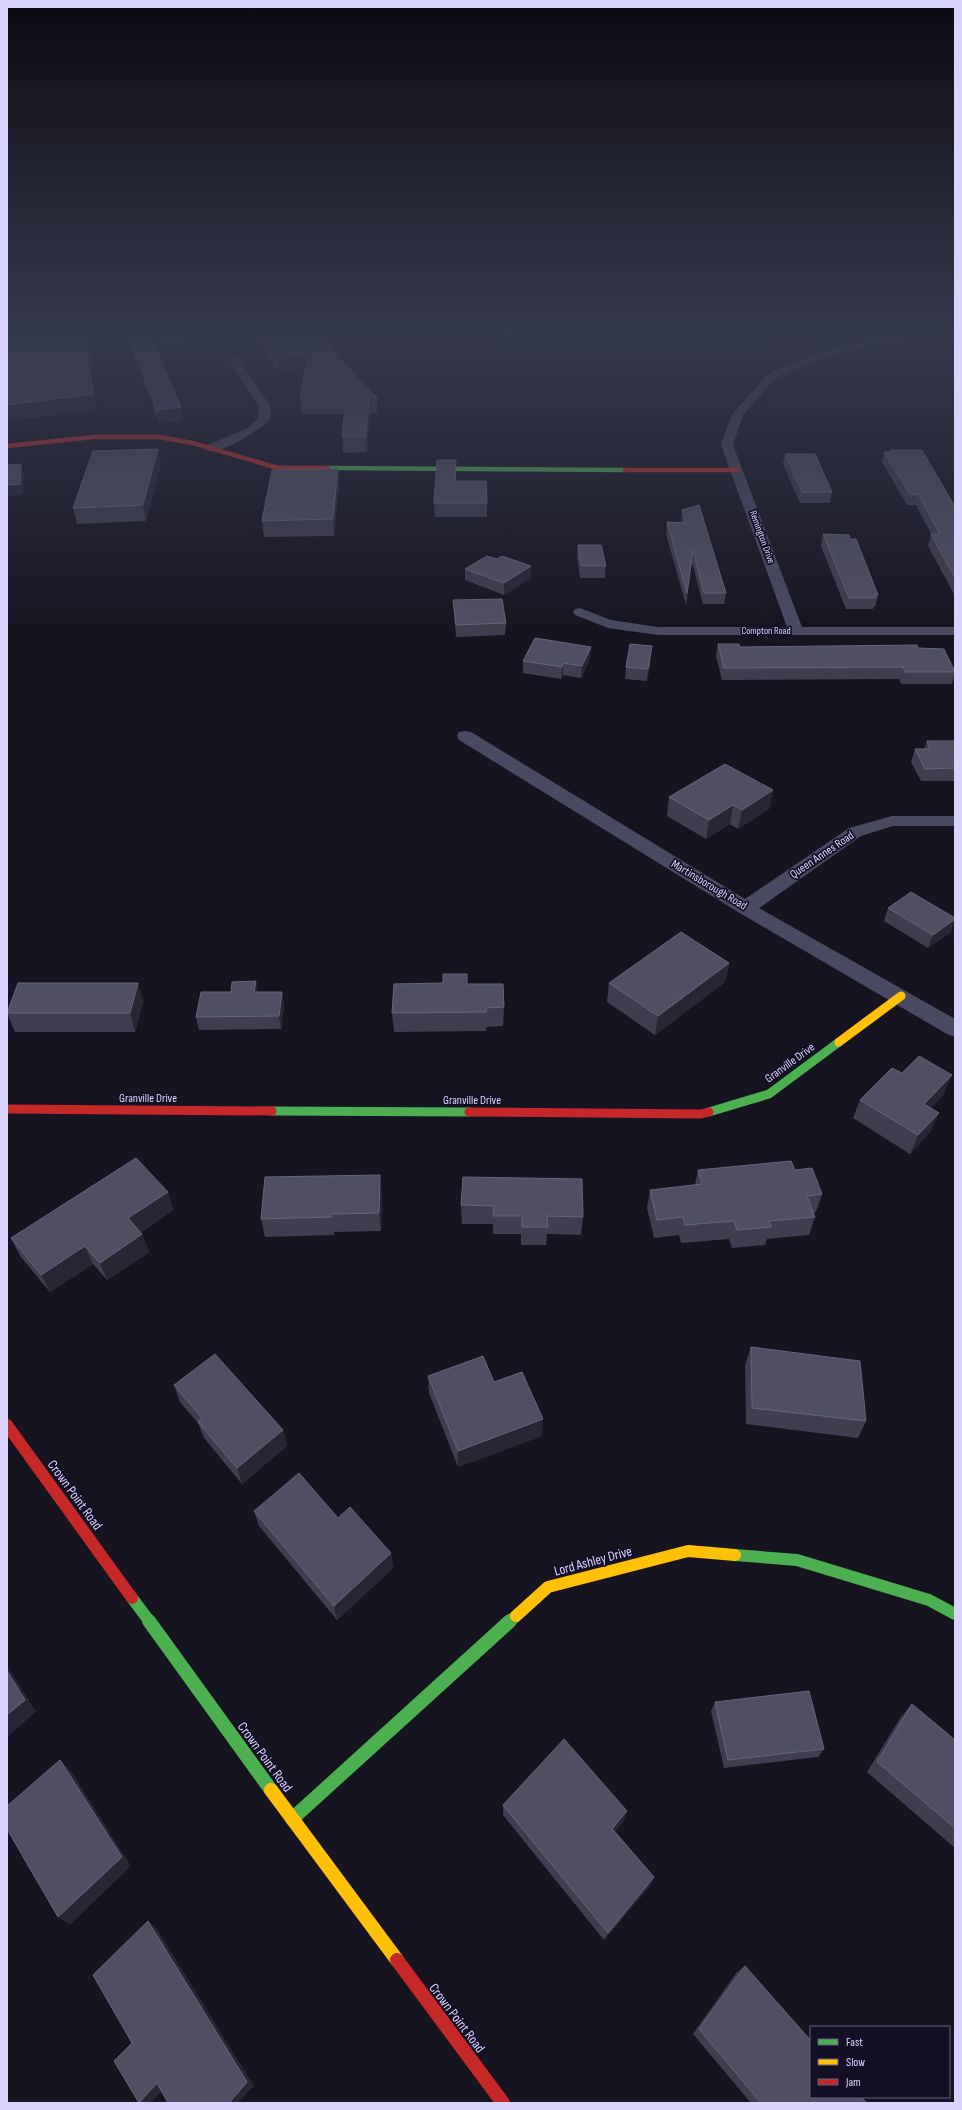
<svg xmlns="http://www.w3.org/2000/svg" width="962" height="2110" font-family="'Sofia Sans Condensed',sans-serif">
  <rect width="100%" height="100%" fill="#161421"/>
  <g fill="none" stroke-linecap="round" stroke-linejoin="round">
    <path fill="#4a4962" fill-rule="evenodd" d="M 893,335 L 914,335 L 833,354 L 776,378 L 743,415 L 733,445 L 802,627 L 955,627 L 955,635 L 658,635 L 608,628 L 575,615 L 573,612 L 575,609 L 580,608 L 611,620 L 658,627 L 787,627 L 721,445 L 732,414 L 768,374 L 826,350 Z
      M 234,357 L 238,358 L 271,407 L 270,419 C 261,430 221,454 208,451 L 206,448 L 208,445 L 248,428 L 258,418 L 259,407 L 229,360 Z
      M 465,731 L 471,732 L 745,899 L 849,828 L 892,816 L 955,816 L 955,826 L 893,826 L 861,836 L 759,908 L 955,1019 L 955,1037 L 947,1034 L 738,912 L 459,740 L 457,736 L 459,732 Z"/>
    <path stroke="#4caf50" stroke-width="4.5" d="M 328,468 L 625,470"/>
    <path stroke="#4caf50" stroke-width="9" d="M 272,1111 L 469,1112
      M 709,1112 L 769,1094 L 839,1042"/>
    <path stroke="#4caf50" stroke-width="12" d="M 735,1555 L 797,1560 L 929,1600 L 955,1614
      M 132,1598 L 150,1622
      M 509,1622 L 516,1616"/>
    <path stroke="#4caf50" stroke-width="14" d="M 149,1621 L 271,1790
      M 292,1819 L 510,1621"/>
    <path stroke="#ffc107" stroke-width="9" d="M 839,1042 L 901,996"/>
    <path stroke="#ffc107" stroke-width="12" d="M 516,1616 L 548,1587 L 688,1551 L 735,1555"/>
    <path stroke="#ffc107" stroke-width="14" d="M 271,1790 L 397,1960"/>
    <path stroke="#c62828" stroke-width="4.5" d="M 7,446 L 94,437 L 159,437 L 193,443 L 278,468 L 328,468
      M 625,470 L 738,470"/>
    <path stroke="#c62828" stroke-width="9" d="M 7,1109 L 272,1111
      M 469,1112 L 701,1114 L 709,1112"/>
    <path stroke="#c62828" stroke-width="12" d="M 7,1425 L 132,1598"/>
    <path stroke="#c62828" stroke-width="14" d="M 397,1960 L 503,2103"/>
  </g>
  <path fill="#403d50" d="M 126,335 L 203,335 L 152,340 L 183,421 L 159,423 L 141,373 L 139,373 Z
    M 252,335 L 317,335 L 377,398 L 377,413 L 370,413 L 367,452 L 343,453 L 342,437 L 345,414 L 302,414 L 300,399 L 305,369 L 279,372 Z
    M 158,449 L 161,465 L 146,521 L 77,524 L 73,508 Z
    M 890,450 L 955,507 L 955,596 L 928,546 L 931,534 L 916,505 L 907,505 L 882,462 L 884,452 L 890,452 Z
    M 785,454 L 832,492 L 830,503 L 800,503 L 783,464 Z
    M 456,460 L 456,481 L 487,503 L 487,517 L 435,517 L 434,503 Z
    M 338,469 L 339,485 L 334,536 L 264,537 L 262,521 Z
    M 682,510 L 726,593 L 724,604 L 703,604 L 692,562 L 686,605 L 666,534 L 667,522 L 681,522 Z
    M 823,534 L 878,595 L 875,607 L 873,607 L 873,609 L 846,609 L 821,546 Z
    M 578,545 L 606,566 L 605,578 L 580,578 L 577,557 Z
    M 497,559 L 531,566 L 531,578 L 504,595 L 465,580 L 465,569 Z
    M 453,600 L 506,623 L 505,635 L 456,637 L 454,612 Z
    M 718,644 L 740,647 L 918,648 L 955,672 L 955,673 L 952,684 L 901,684 L 899,679 L 722,680 L 716,656 Z
    M 651,658 L 647,681 L 625,679 L 626,667 Z
    M 590,659 L 581,678 L 563,675 L 561,679 L 523,673 L 523,661 Z
    M 927,741 L 955,742 L 955,781 L 921,781 L 911,762 L 915,749 L 924,749 Z
    M 773,790 L 769,809 L 738,829 L 730,824 L 706,839 L 667,816 L 669,797 Z
    M 888,908 L 951,932 L 928,948 L 884,921 Z
    M 729,963 L 725,982 L 655,1035 L 607,1002 L 609,983 Z
    M 138,983 L 143,1002 L 135,1032 L 15,1032 L 7,1013 Z
    M 468,984 L 504,1007 L 503,1026 L 486,1027 L 486,1031 L 394,1032 L 392,1013 Z
    M 231,992 L 282,992 L 284,1005 L 281,1029 L 199,1030 L 196,1017 Z
    M 902,1073 L 944,1094 L 931,1108 L 931,1131 L 910,1154 L 853,1118 L 860,1100 Z
    M 698,1170 L 795,1170 L 822,1194 L 816,1212 L 813,1213 L 815,1217 L 809,1235 L 767,1239 L 765,1245 L 732,1248 L 729,1239 L 681,1243 L 679,1235 L 654,1238 L 647,1208 L 650,1190 L 695,1185 Z
    M 463,1177 L 583,1217 L 581,1235 L 547,1234 L 546,1245 L 521,1245 L 521,1234 L 493,1234 L 493,1224 L 462,1224 L 461,1205 Z
    M 168,1192 L 173,1210 L 141,1232 L 149,1252 L 107,1280 L 93,1264 L 50,1292 L 20,1256 L 11,1238 Z
    M 382,1193 L 381,1231 L 334,1232 L 334,1235 L 265,1237 L 261,1219 Z
    M 751,1347 L 866,1421 L 858,1438 L 746,1424 L 745,1365 Z
    M 428,1376 L 494,1382 L 542,1436 L 458,1467 L 429,1393 Z
    M 174,1385 L 283,1430 L 287,1446 L 242,1484 L 204,1438 L 198,1423 L 180,1402 Z
    M 254,1511 L 338,1518 L 391,1553 L 393,1568 L 337,1620 L 259,1526 Z
    M 715,1702 L 824,1749 L 818,1757 L 724,1768 L 711,1711 Z
    M 912,1704 L 955,1740 L 955,1848 L 867,1772 L 901,1717 Z
    M 503,1805 L 624,1821 L 615,1831 L 654,1877 L 650,1886 L 604,1940 L 503,1815 Z
    M 745,1966 L 867,2103 L 751,2103 L 693,2034 L 737,1972 Z"/>
  <path fill="#282635" d="M 149,335 L 203,335 L 150,341 Z
    M 308,354 L 309,369 L 279,372 L 277,358 Z
    M 87,358 L 91,358 L 94,373 L 90,373 L 98,410 L 7,421 L 7,405 Z
    M 136,360 L 138,360 L 141,373 L 139,373 Z
    M 369,398 L 370,413 L 367,452 L 366,437 Z
    M 181,407 L 183,421 L 159,423 L 157,410 Z
    M 158,449 L 161,465 L 146,521 L 143,505 Z
    M 21,464 L 24,475 L 23,495 L 7,496 L 7,485 Z
    M 338,469 L 339,485 L 334,536 L 333,519 Z
    M 531,566 L 531,578 L 504,595 L 504,583 Z
    M 652,646 L 651,658 L 647,681 L 648,669 Z
    M 591,647 L 590,659 L 581,678 L 582,666 Z
    M 563,663 L 563,675 L 561,679 L 562,667 Z
    M 773,790 L 769,809 L 738,829 L 742,810 Z
    M 733,805 L 730,824 L 706,839 L 709,820 Z
    M 955,919 L 951,932 L 928,948 L 933,935 Z
    M 729,963 L 725,982 L 655,1035 L 658,1016 Z
    M 256,981 L 258,994 L 254,992 Z
    M 138,983 L 143,1002 L 135,1032 L 130,1013 Z
    M 282,992 L 284,1005 L 281,1029 L 279,1016 Z
    M 952,1075 L 944,1094 L 917,1123 L 924,1104 Z
    M 939,1113 L 931,1131 L 910,1154 L 918,1135 Z
    M 380,1175 L 382,1193 L 381,1231 L 379,1213 Z
    M 168,1192 L 173,1210 L 134,1236 L 128,1218 Z
    M 142,1234 L 149,1252 L 107,1280 L 100,1263 Z
    M 85,1246 L 93,1264 L 50,1292 L 41,1275 Z
    M 543,1419 L 542,1436 L 458,1467 L 458,1451 Z
    M 283,1430 L 287,1446 L 242,1484 L 237,1468 Z
    M 391,1553 L 393,1568 L 337,1620 L 334,1606 Z
    M 7,1665 L 36,1712 L 7,1737 Z
    M 60,1760 L 71,1771 L 131,1866 L 70,1925 L 58,1917 Z
    M 627,1811 L 624,1821 L 609,1838 L 612,1829 Z
    M 654,1877 L 650,1886 L 604,1940 L 608,1933 Z
    M 148,1921 L 157,1929 L 254,2086 L 238,2103 L 229,2103 Z
    M 157,2083 L 166,2086 L 151,2103 L 139,2103 Z"/>
  <path fill="#504e63" stroke="#66637b" d="M 7,335 L 48,335 L 49,339 L 83,335 L 91,358 L 87,358 L 94,394 L 7,405 Z
    M 128,335 L 150,335 L 181,407 L 157,410 L 138,360 L 136,360 Z
    M 261,335 L 317,335 L 377,398 L 369,398 L 366,437 L 342,437 L 346,399 L 300,399 L 308,354 L 277,358 Z
    M 158,449 L 143,505 L 73,508 L 93,451 Z
    M 890,450 L 922,450 L 955,507 L 955,578 L 931,534 L 940,534 L 918,494 L 910,494 L 884,452 L 891,452 Z
    M 785,454 L 815,454 L 832,492 L 802,492 Z
    M 437,460 L 456,460 L 455,481 L 486,481 L 487,503 L 434,503 Z
    M 21,464 L 20,484 L 7,485 L 7,465 Z
    M 338,469 L 333,519 L 262,521 L 272,470 Z
    M 699,505 L 726,593 L 704,593 L 693,550 L 687,593 L 667,522 L 686,523 L 682,510 Z
    M 823,534 L 849,535 L 850,539 L 856,539 L 878,595 L 874,595 L 876,598 L 849,598 Z
    M 578,545 L 601,545 L 606,566 L 581,566 Z
    M 487,556 L 497,559 L 502,556 L 531,566 L 504,583 L 465,569 Z
    M 502,599 L 506,623 L 456,625 L 453,600 Z
    M 535,638 L 591,647 L 582,666 L 563,663 L 562,667 L 523,661 Z
    M 630,644 L 652,646 L 648,669 L 626,667 Z
    M 718,644 L 739,644 L 740,647 L 917,645 L 918,648 L 944,649 L 955,672 L 905,672 L 903,667 L 724,668 Z
    M 927,741 L 955,741 L 955,768 L 925,769 L 915,749 L 930,749 Z
    M 725,764 L 773,790 L 742,810 L 733,805 L 709,820 L 669,797 Z
    M 911,892 L 955,918 L 955,919 L 933,935 L 888,908 Z
    M 681,932 L 729,963 L 658,1016 L 609,983 Z
    M 443,974 L 467,974 L 467,984 L 503,984 L 504,1007 L 486,1008 L 486,1012 L 392,1013 L 394,984 L 443,983 Z
    M 256,981 L 254,992 L 282,992 L 279,1016 L 196,1017 L 201,992 L 231,992 L 232,982 Z
    M 18,983 L 138,983 L 130,1013 L 7,1013 Z
    M 919,1056 L 952,1075 L 924,1104 L 939,1113 L 918,1135 L 860,1100 L 892,1068 L 902,1073 Z
    M 136,1158 L 168,1192 L 128,1218 L 142,1234 L 100,1263 L 85,1246 L 41,1275 L 11,1238 Z
    M 791,1161 L 795,1170 L 812,1168 L 822,1194 L 807,1196 L 815,1217 L 769,1221 L 771,1227 L 737,1230 L 734,1221 L 685,1225 L 683,1217 L 657,1220 L 650,1190 L 702,1184 L 698,1170 Z
    M 380,1175 L 379,1213 L 331,1214 L 331,1217 L 261,1219 L 265,1177 Z
    M 463,1177 L 582,1179 L 583,1217 L 547,1216 L 548,1227 L 522,1227 L 522,1216 L 493,1216 L 494,1206 L 461,1205 Z
    M 751,1347 L 860,1361 L 866,1421 L 752,1408 Z
    M 215,1354 L 283,1430 L 237,1468 L 198,1422 L 202,1418 L 174,1385 Z
    M 483,1356 L 494,1382 L 522,1372 L 543,1419 L 458,1451 L 428,1376 Z
    M 299,1473 L 338,1518 L 350,1507 L 391,1553 L 334,1606 L 254,1511 Z
    M 7,1671 L 25,1700 L 7,1715 Z
    M 809,1691 L 824,1749 L 728,1760 L 715,1702 Z
    M 912,1704 L 955,1740 L 955,1828 L 877,1762 Z
    M 564,1739 L 627,1811 L 612,1829 L 654,1877 L 608,1933 L 503,1805 Z
    M 60,1760 L 122,1857 L 58,1917 L 7,1829 L 7,1806 Z
    M 148,1921 L 247,2082 L 229,2103 L 168,2103 L 157,2083 L 139,2103 L 114,2061 L 132,2043 L 93,1975 Z
    M 745,1966 L 811,2041 L 811,2097 L 861,2097 L 867,2103 L 761,2103 L 699,2029 Z"/>
  <linearGradient id="sky" x2="0" y2="1"><stop stop-color="#0c0b12"/><stop offset="0.53" stop-color="#363a4e"/><stop offset="1" stop-color="#363a4e" stop-opacity="0"/></linearGradient>
  <rect width="962" height="631" fill="url(#sky)"/>
  <g text-anchor="middle" dominant-baseline="central" stroke-width="3.5" stroke-linejoin="round" paint-order="stroke">
    <g font-size="10" fill="#d9d4ff" stroke="#130f26">
      <text transform="translate(762 537) rotate(70)">Remington Drive</text>
      <text x="766" y="631">Compton Road</text>
    </g>
    <g font-size="12" fill="#d9d4ff" stroke="#130f26">
      <text transform="translate(822 855) rotate(-34)">Queen Annes Road</text>
      <text transform="translate(709 885) rotate(31)">Martinsborough Road</text>
      <text transform="translate(790 1063) rotate(-36)">Granville Drive</text>
      <text x="148" y="1098">Granville Drive</text>
      <text x="472" y="1100">Granville Drive</text>
    </g>
    <g font-size="14" fill="#d9d4ff" stroke="#130f26">
      <text transform="translate(75 1495) rotate(54)">Crown Point Road</text>
      <text transform="translate(593 1561) rotate(-15)">Lord Ashley Drive</text>
      <text transform="translate(265 1757) rotate(54)">Crown Point Road</text>
      <text transform="translate(457 2018) rotate(53)">Crown Point Road</text>
    </g>
  </g>
  <rect width="962" height="2110" fill="none" stroke="#d9d4ff" stroke-width="16"/>
  <rect x="810" y="2026" width="140" height="72" fill="#130f26" stroke="#625e7d"/>
  <rect x="818" y="2039" width="20" height="6" fill="#4caf50" stroke="#625e7d"/>
  <text x="846" y="2046" font-size="12" fill="#d9d4ff">Fast</text>
  <rect x="818" y="2059" width="20" height="6" fill="#ffc107" stroke="#625e7d"/>
  <text x="846" y="2066" font-size="12" fill="#d9d4ff">Slow</text>
  <rect x="818" y="2079" width="20" height="6" fill="#c62828" stroke="#625e7d"/>
  <text x="846" y="2086" font-size="12" fill="#d9d4ff">Jam</text>
</svg>
